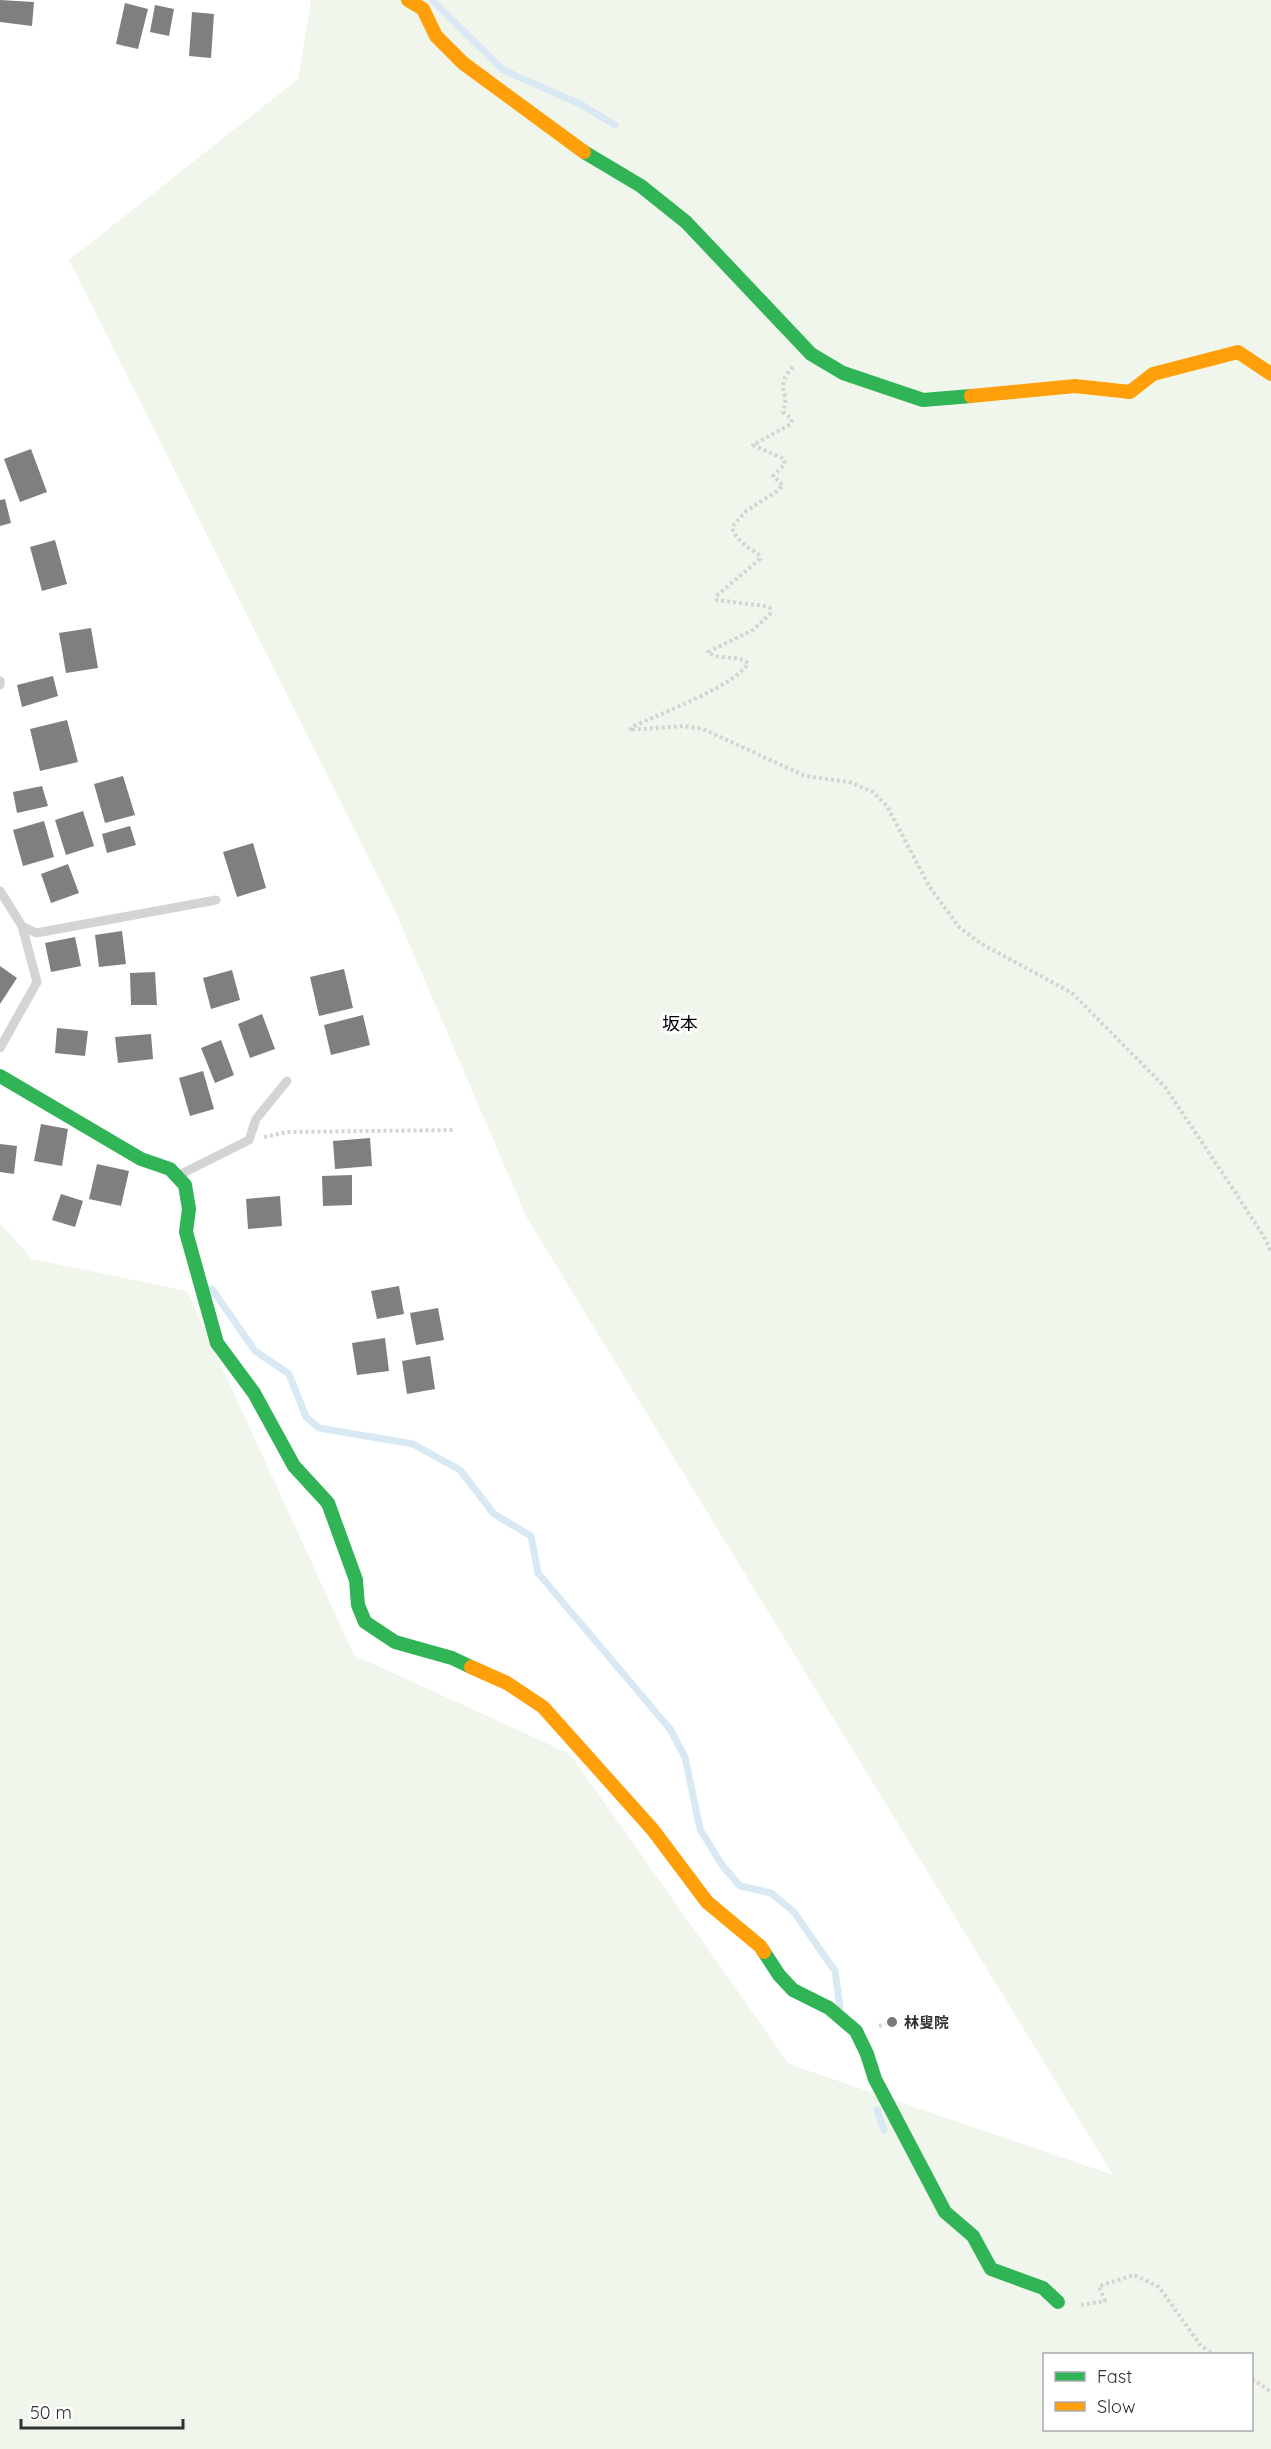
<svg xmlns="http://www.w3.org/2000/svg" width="1271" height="2449" font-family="Quicksand,'Noto Sans JP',sans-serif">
  <rect width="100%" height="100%" fill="#fff"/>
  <path fill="#f1f6ec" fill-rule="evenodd" d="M 311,0 L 1271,0 L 1271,2449 L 0,2449 L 0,1223 L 32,1259 L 187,1291 L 354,1655 L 570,1754 L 789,2064 L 1113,2175 L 527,1218 L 395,911 L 69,260 L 298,79 ZM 1044,2354 L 1252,2354 L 1252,2430 L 1044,2430 Z"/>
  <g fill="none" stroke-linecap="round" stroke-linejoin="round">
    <path stroke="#d8e9f4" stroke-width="7" d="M 432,0 L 503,70 L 580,104 L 615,125
      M 212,1289 L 255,1351 L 289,1374 L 306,1417 L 319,1428 L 413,1444 L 460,1470 L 494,1514 L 531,1536 L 538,1573 L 670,1729 L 685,1757 L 700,1829 L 722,1865 L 740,1886 L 771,1893 L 794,1912 L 835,1971 L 840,2007
      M 877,2110 L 884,2130"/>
  </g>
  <path fill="#7f7f7f" d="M 0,0 L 34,2 L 32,26 L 0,22 Z
    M 125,3 L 148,9 L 138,49 L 116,44 Z
    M 155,5 L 174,9 L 169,36 L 150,32 Z
    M 192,12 L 214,14 L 211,58 L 189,56 Z
    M 31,449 L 47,492 L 20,502 L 4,459 Z
    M 5,499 L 11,523 L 0,526 L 0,500 Z
    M 55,540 L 67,584 L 42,591 L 30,547 Z
    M 91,628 L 98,668 L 66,673 L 59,633 Z
    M 53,676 L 58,696 L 22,707 L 17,685 Z
    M 67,720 L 78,762 L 40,771 L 30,729 Z
    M 123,776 L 135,815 L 105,823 L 94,784 Z
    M 42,786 L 48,806 L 17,813 L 13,792 Z
    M 83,811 L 94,846 L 66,855 L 55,820 Z
    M 44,821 L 54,857 L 23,866 L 13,830 Z
    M 130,826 L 136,845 L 107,853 L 102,834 Z
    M 253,843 L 266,888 L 237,897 L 223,852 Z
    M 68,864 L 79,893 L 51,903 L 41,874 Z
    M 122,931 L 126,964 L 99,967 L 95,935 Z
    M 75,937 L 81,966 L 51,972 L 45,943 Z
    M 0,966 L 17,978 L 0,1004 Z
    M 344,969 L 353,1008 L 319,1016 L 310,977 Z
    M 232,970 L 240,1000 L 211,1009 L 203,978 Z
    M 155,972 L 157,1005 L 131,1005 L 130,973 Z
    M 262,1014 L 275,1049 L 250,1058 L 238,1024 Z
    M 363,1015 L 370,1045 L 331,1055 L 324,1025 Z
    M 57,1028 L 88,1031 L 85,1056 L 55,1053 Z
    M 151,1034 L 153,1059 L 118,1063 L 115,1037 Z
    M 221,1040 L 234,1075 L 215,1083 L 201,1048 Z
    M 203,1071 L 214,1109 L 190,1116 L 179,1078 Z
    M 41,1124 L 68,1129 L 62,1166 L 34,1161 Z
    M 370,1138 L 372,1166 L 335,1169 L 333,1141 Z
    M 0,1144 L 17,1146 L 14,1174 L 0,1172 Z
    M 97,1164 L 129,1171 L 121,1206 L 89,1199 Z
    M 352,1175 L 352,1205 L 323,1206 L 322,1176 Z
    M 61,1194 L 83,1201 L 75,1227 L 52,1220 Z
    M 280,1196 L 282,1226 L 248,1229 L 246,1199 Z
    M 399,1286 L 404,1314 L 377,1319 L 371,1291 Z
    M 438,1308 L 444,1340 L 416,1345 L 410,1313 Z
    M 385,1338 L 389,1371 L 357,1375 L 352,1343 Z
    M 430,1356 L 435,1389 L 407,1394 L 402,1361 Z"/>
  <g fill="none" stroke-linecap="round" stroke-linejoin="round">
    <path stroke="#d4d4d4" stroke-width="4" stroke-dasharray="3 3" stroke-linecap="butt" d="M 793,367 C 773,388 791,390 783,412 L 792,419 L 791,424 L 753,445 L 784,459 L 785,464 L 773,476 L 783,485 L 777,491 L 745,512 L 732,527 C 735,539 748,548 758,554 L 760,559 L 716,596 L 717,600 L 765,606 L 770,608 L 770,614 L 753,630 L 708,652 C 717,661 737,654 748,663 C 739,684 657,715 634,726 L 629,730 L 683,726 L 703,729 L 805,776 L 849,782 L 873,792 L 887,806 L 929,886 L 959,927 L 980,943 L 1072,993 L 1165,1087 L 1233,1189 L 1266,1240 L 1271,1253
      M 264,1137 L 287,1132 L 455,1130
      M 879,2026 L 890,2023
      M 1081,2305 L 1105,2301 L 1099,2286 L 1134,2275 L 1159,2287 L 1201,2346 L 1213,2354
      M 1252,2379 L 1271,2392"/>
    <path stroke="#d4d4d4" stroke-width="9" d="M 0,681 L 0,685
      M 0,891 L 22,926 L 36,933 L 216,900
      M 0,1048 L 37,982 L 22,926
      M 179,1175 L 249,1140 L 256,1119 L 287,1081"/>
    <path stroke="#30b455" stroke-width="14" d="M 584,152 L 641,186 L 686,222 L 811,354 L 843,373 L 923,400 L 971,396
      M 0,1076 L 141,1159 L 170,1169 L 185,1185 L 189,1209 L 186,1232 L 217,1343 L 254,1393 L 294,1466 L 328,1503 L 356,1580 L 358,1605 L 365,1622 L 395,1642 L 452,1658 L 471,1667
      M 764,1952 L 779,1975 L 793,1990 L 829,2008 L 856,2031 L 867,2054 L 875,2079 L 945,2212 L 973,2236 L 991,2269 L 1043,2288 L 1058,2302"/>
    <path stroke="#ff9f0a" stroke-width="14" d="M 408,0 L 423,9 L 436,36 L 463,63 L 584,152
      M 971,396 L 1075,386 L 1130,392 L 1153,374 L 1238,352 L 1271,374
      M 471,1667 L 507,1683 L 543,1707 L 653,1830 L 707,1902 L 760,1946 L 764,1952"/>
  </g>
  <circle fill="#787878" stroke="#fff" stroke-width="2" cx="892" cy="2022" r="6"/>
  <g text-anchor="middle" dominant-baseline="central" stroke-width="6" stroke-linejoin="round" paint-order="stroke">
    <g font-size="15" font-weight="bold" fill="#303030" stroke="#fff" text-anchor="start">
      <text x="904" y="2022">林叟院</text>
    </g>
    <g font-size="18" fill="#000" stroke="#fff">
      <text x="680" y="1023">坂本</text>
    </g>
  </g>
  <rect x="1043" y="2353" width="210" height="78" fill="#ffffff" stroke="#acacac" stroke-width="1.5"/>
  <rect x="1055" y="2372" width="30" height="9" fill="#30b455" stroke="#acacac" stroke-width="1.5"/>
  <text x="1097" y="2383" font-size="18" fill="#303030">Fast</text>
  <rect x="1055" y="2402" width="30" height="9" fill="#ff9f0a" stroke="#acacac" stroke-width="1.5"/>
  <text x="1097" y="2413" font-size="18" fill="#303030">Slow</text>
  <path d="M21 2419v9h162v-9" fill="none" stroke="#303030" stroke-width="3"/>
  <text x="30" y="2419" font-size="18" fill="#303030" stroke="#ffffff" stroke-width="4.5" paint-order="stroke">50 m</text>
</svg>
